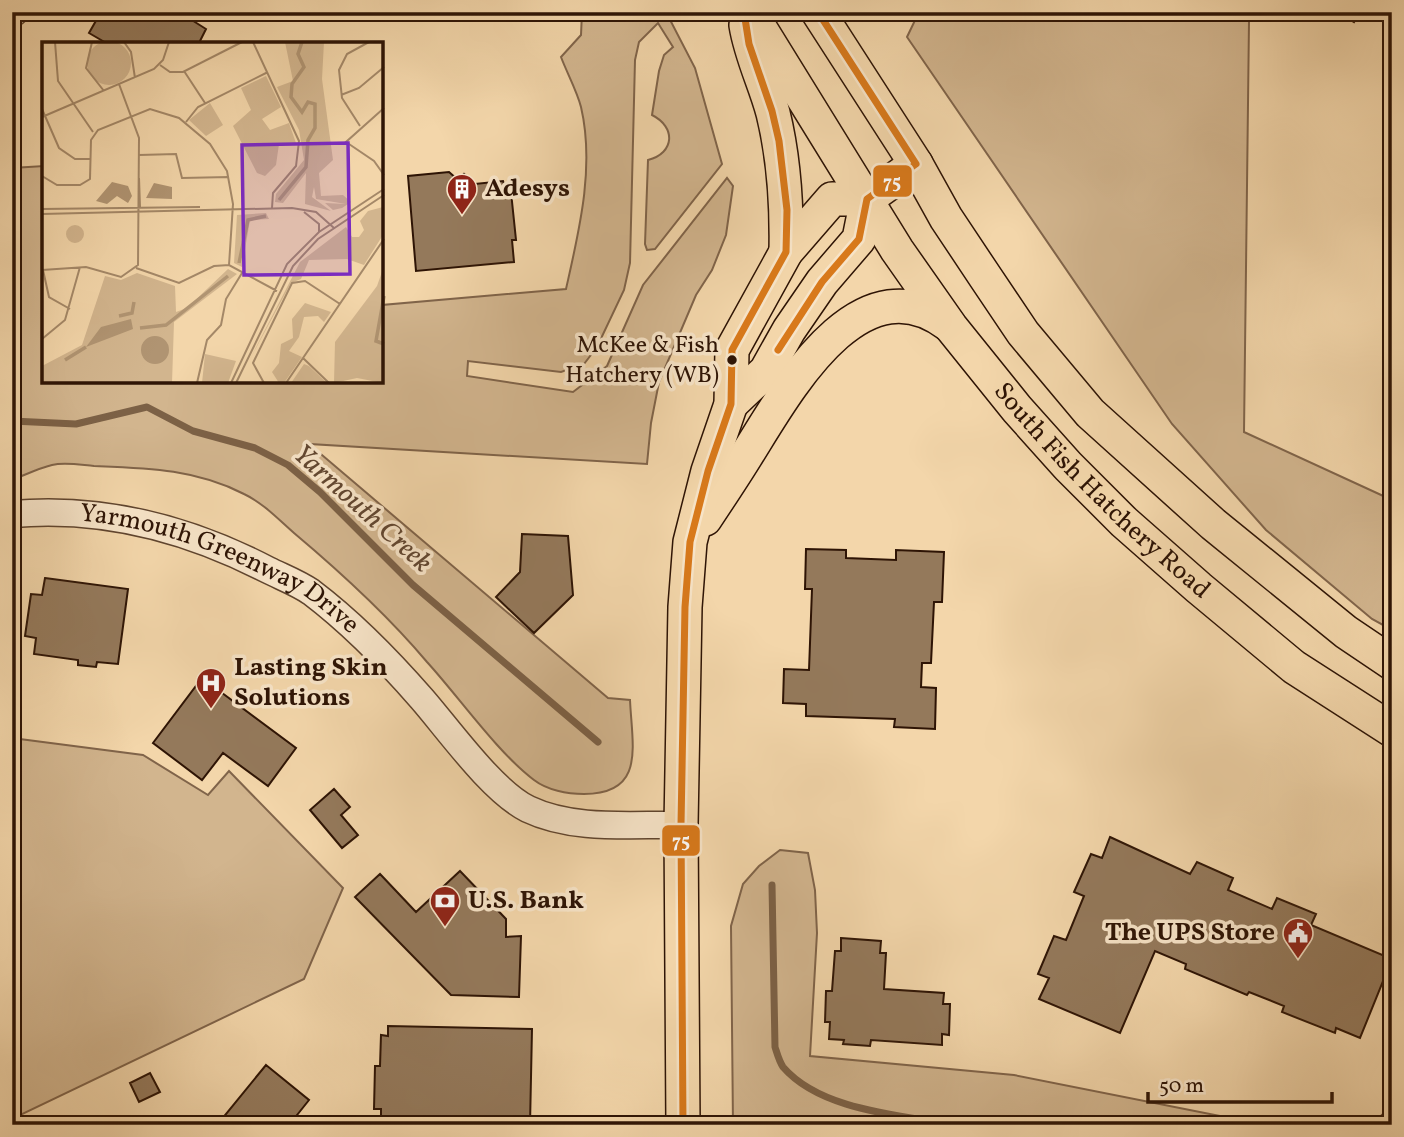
<svg xmlns="http://www.w3.org/2000/svg" width="1404" height="1137" font-family="Vollkorn,serif">
  <rect width="100%" height="100%" fill="#f3d6aa"/>
  <filter id="stains"><feTurbulence type="fractalNoise" baseFrequency=".00286" numOctaves="4"/><feColorMatrix values="0 0 0 0 .2 0 0 0 0 .09 0 0 0 0 .02 0 0 0 .5 -.17"/></filter>
  <radialGradient id="worn" r=".72"><stop offset=".6" stop-color="#630" stop-opacity="0"/><stop offset="1" stop-color="#630" stop-opacity=".3"/></radialGradient>
  <path fill="#d2b58e" stroke="#80644a" stroke-width="2" d="M 582,12 L 666,12 L 695,68 L 722,164 L 655,249 L 647,250 L 645,244 L 648,160 C 675,153 676,127 652,115 L 659,71 L 664,55 L 673,47 L 658,23 L 639,42 L 635,60 L 630,263 L 624,290 L 597,347 L 584,364 L 561,372 L 468,361 L 467,376 L 573,392 L 607,366 L 643,285 L 727,178 L 733,186 L 726,235 L 712,270 L 696,295 L 659,382 L 651,423 L 647,464 L 309,444 L 608,698 L 630,700 C 632,746 646,794 584,794 C 567,794 547,790 534,780 C 497,752 459,697 427,662 C 390,618 338,570 294,533 C 278,519 263,503 244,494 C 196,469 147,468 94,466 C 81,465 65,462 52,465 C 39,468 25,475 12,480 L 12,168 L 44,166 L 44,382 L 382,382 L 382,305 L 566,289 C 579,231 595,167 581,107 C 577,91 567,73 561,57 L 581,35 Z
    M 919,12 L 1252,12 L 1249,22 L 1244,432 L 1392,500 L 1392,630 L 1372,619 L 1266,530 L 1172,424 L 907,37 Z
    M 12,738 L 143,755 L 208,795 L 229,771 L 343,888 L 304,979 L 12,1119 Z
    M 780,850 L 808,853 L 815,890 L 817,933 L 810,1056 L 1014,1075 L 1235,1119 L 1264,1117 L 1274,1125 L 733,1125 L 731,926 L 743,884 L 759,866 Z"/>
  <g fill="none" stroke-linecap="round" stroke-linejoin="round">
    <path stroke="#7c6146" stroke-width="7" d="M 12,421 L 76,424 L 147,407 L 193,431 L 255,448 L 288,465 L 320,492 L 413,585 L 598,742
      M 772,885 L 775,1047 C 777,1053 779,1061 783,1067 C 821,1111 901,1115 954,1125"/>
  </g>
  <path fill="#94795b" stroke="#2e1405" stroke-width="2" d="M 101,12 L 179,12 L 206,29 L 200,41 L 204,44 L 108,44 L 89,33 Z
    M 1338,12 L 1360,12 L 1354,22 Z
    M 449,172 L 458,180 L 464,174 L 475,184 L 503,181 L 506,191 L 511,192 L 516,240 L 512,240 L 514,262 L 416,271 L 408,176 Z
    M 522,534 L 568,536 L 573,595 L 534,633 L 496,597 L 520,572 Z
    M 806,549 L 846,550 L 846,558 L 896,560 L 896,550 L 944,552 L 942,602 L 934,602 L 931,663 L 922,663 L 921,687 L 936,688 L 935,729 L 894,727 L 895,719 L 806,716 L 806,704 L 783,703 L 784,669 L 809,670 L 812,589 L 805,589 Z
    M 45,578 L 128,589 L 118,664 L 97,662 L 96,667 L 78,665 L 78,660 L 34,654 L 36,638 L 25,636 L 31,594 L 42,595 Z
    M 202,678 L 296,748 L 268,786 L 223,753 L 202,780 L 153,743 Z
    M 334,789 L 350,807 L 341,815 L 358,835 L 342,848 L 310,810 Z
    M 1110,837 L 1190,874 L 1197,862 L 1233,878 L 1228,890 L 1272,909 L 1277,898 L 1316,914 L 1311,925 L 1392,959 L 1360,1038 L 1336,1028 L 1335,1033 L 1282,1012 L 1284,1006 L 1249,992 L 1247,995 L 1185,969 L 1186,964 L 1155,951 L 1120,1033 L 1039,999 L 1049,978 L 1038,974 L 1054,936 L 1066,940 L 1084,896 L 1074,892 L 1091,854 L 1102,858 Z
    M 460,871 L 506,919 L 506,937 L 521,936 L 519,997 L 451,995 L 355,897 L 380,874 L 416,912 Z
    M 841,938 L 881,941 L 880,953 L 886,953 L 884,989 L 944,993 L 943,1004 L 950,1004 L 949,1035 L 942,1034 L 942,1045 L 871,1040 L 870,1046 L 843,1044 L 844,1040 L 829,1039 L 830,1022 L 825,1022 L 826,991 L 832,991 L 835,951 L 841,951 Z
    M 388,1026 L 532,1029 L 530,1125 L 381,1125 L 381,1109 L 374,1109 L 375,1066 L 380,1066 L 381,1035 L 388,1036 Z
    M 266,1065 L 309,1100 L 289,1125 L 217,1125 Z
    M 150,1073 L 160,1092 L 139,1102 L 130,1083 Z"/>
  <g fill="none" stroke-linecap="round" stroke-linejoin="round">
    <g stroke="#5f442e" stroke-width="29">
      <g id="minor">
        <path d="M 12,14 L 15,12"/>
        <path id="s1" d="M 12,514 C 102,506 189,529 268,570 C 282,577 298,583 311,592 C 352,623 388,660 422,699 C 449,730 492,791 528,809 C 574,831 632,824 681,825"/>
        <path d="M 1391,1125 L 1392,1124"/>
      </g>
    </g>
    <g stroke="#2e1405" stroke-width="36">
      <g id="major">
        <path id="s2" d="M 750,12 L 897,250 L 951,327 L 1017,409 L 1068,466 L 1124,522 L 1199,588 L 1294,667 L 1392,730"/>
        <path d="M 818,12 L 916,164 L 946,218 L 986,278 L 1023,333 L 1090,413 L 1213,524 L 1346,632 L 1392,663"/>
        <path d="M 746,25 C 751,56 765,83 773,113 C 784,158 787,205 786,252"/>
        <path d="M 731,404 L 766,371 L 789,330 L 822,282 L 859,239 L 867,199"/>
        <path d="M 705,519 C 719,498 733,477 746,456 C 785,394 859,256 949,325"/>
        <path d="M 683,1125 L 681,825 L 685,607 L 690,542 L 708,471 L 731,404 L 732,350 L 786,252 L 832,199 L 867,199 L 916,164"/>
      </g>
    </g>
    <use href="#minor" stroke="#f7e4c8" stroke-width="26"/>
    <use href="#major" stroke="#f3d6aa" stroke-width="33"/>
    <g stroke="#f7e4c8" stroke-width="12">
      <path id="bus-1" d="M 778,350 L 822,282 L 859,239 L 867,199 L 916,164 L 818,12
        M 683,1125 L 681,825 L 685,607 L 690,542 L 708,471 L 731,404 L 732,350 L 786,252 L 787,210 L 779,141 L 772,111 L 749,44 L 744,12"/>
    </g>
    <use href="#bus-1" stroke="#d8791b" stroke-width="7"/>
  </g>
  <defs>
    <g id="building-pin" transform="scale(1.575)"><path d="M0 17L-7.5 6A9.5 9.5 0 1 1 7.5 6Z" fill="#8f2418" stroke="#f7e4c8"/><path d="M-4-6H4V6H1V3H-1V6H-4ZM-2.5-4.3h1.7v1.8h-1.7ZM.8-4.3h1.7v1.8H.8ZM-2.5-1h1.7V.8h-1.7ZM.8-1h1.7V.8H.8Z" fill="#fff"/></g>
    <g id="hospital-pin" transform="scale(1.575)"><path d="M0 17L-7.5 6A9.5 9.5 0 1 1 7.5 6Z" fill="#8f2418" stroke="#f7e4c8"/><path d="M-5-5h3v3.5h4V-5h3V5h-3V1.5h-4V5h-3Z" fill="#fff"/></g>
    <g id="bank-pin" transform="scale(1.575)"><path d="M0 17L-7.5 6A9.5 9.5 0 1 1 7.5 6Z" fill="#8f2418" stroke="#f7e4c8"/><path d="M-6-4H6V4H-6ZM0-2.3a2.3 2.3 0 1 0 0 4.6a2.3 2.3 0 1 0 0-4.6Z" fill="#fff"/></g>
    <g id="civic-pin" transform="scale(1.575)"><path d="M0 17L-7.5 6A9.5 9.5 0 1 1 7.5 6Z" fill="#8f2418" stroke="#f7e4c8"/><path d="M-.6-6.5H3V-4.5H.6V-3L4-1V1h2V6H-6V1h2V-1L-.6-3ZM-1.2 2.5V6h2.4V2.5Z" fill="#fff"/></g>
  </defs>
  <g fill-rule="evenodd">
    <use href="#building-pin" x="462" y="189"/>
    <use href="#hospital-pin" x="211" y="683"/>
    <use href="#bank-pin" x="445" y="901"/>
    <use href="#civic-pin" x="1298" y="933"/>
  </g>
  <circle fill="#2e1405" stroke="#f7e4c8" stroke-width="2.5" cx="732" cy="360" r="6"/>
  <g text-anchor="middle" dominant-baseline="central" stroke-width="7" stroke-linejoin="round" paint-order="stroke">
    <g font-size="24" fill="#2e1405" stroke="#f7e4c8" text-anchor="end">
      <text x="719" y="346">McKee &amp; Fish<tspan x="719" dy="30">Hatchery (WB)</tspan></text>
    </g>
    <g font-size="26" font-weight="bold" fill="#2e1405" stroke="#f7e4c8" text-anchor="start">
      <text x="485" y="189">Adesys</text>
      <text x="234" y="668">Lasting Skin<tspan x="234" dy="30">Solutions</tspan></text>
      <text x="468" y="901">U.S. Bank</text>
      <text x="1275" y="933" text-anchor="end">The UPS Store</text>
    </g>
    <g font-size="26" fill="#2e1405" stroke="#f7e4c8">
      <text stroke="none"><textPath href="#s2" startOffset="597">South Fish Hatchery Road</textPath></text>
      <text stroke="none"><textPath href="#s1" startOffset="220">Yarmouth Greenway Drive</textPath></text>
    </g>
    <g font-size="28" font-style="italic" fill="#624731" stroke="#f7e4c8">
      <text transform="translate(362 509) rotate(42)">Yarmouth Creek</text>
    </g>
  </g>
  <g transform="translate(42 42)">
    <rect width="341" height="341" fill="#f3d6aa"/>
    <path d="M45 21a22 22 0 1 1 44 0a22 22 0 1 1-44 0ZM 243,0 L 282,0 L 280,37 L 291,118 L 277,131 L 279,154 L 301,153 L 309,160 L 300,166 L 291,168 L 283,161 L 304,162 L 274,157 L 272,145 L 270,155 L 289,169 L 263,162 L 264,131 L 241,161 L 233,160 L 234,152 L 262,118 L 257,88 L 235,45 L 251,39 ZM 224,34 L 239,65 L 220,77 L 228,88 L 247,81 L 254,101 L 237,102 L 234,123 L 223,134 L 215,131 L 191,84 L 209,68 L 199,46 ZM 168,61 L 181,83 L 164,94 L 147,78 ZM 341,165 L 341,193 L 322,223 L 305,217 L 267,218 L 259,237 L 249,241 L 206,321 L 258,220 L 304,185 L 310,195 L 317,195 L 322,188 L 318,179 L 326,169 ZM 224,171 L 227,177 L 208,178 L 200,225 L 192,221 L 195,173 ZM24 192a9 9 0 1 1 18 0a9 9 0 1 1-18 0ZM 186,227 L 195,232 L 132,280 L 130,341 L 0,341 L 0,324 L 40,303 L 63,234 L 79,238 L 95,231 L 133,244 L 134,270 L 145,266 ZM 341,227 L 341,341 L 315,336 L 292,341 L 293,300 L 335,244 ZM 263,261 L 289,270 L 282,280 L 276,274 L 262,275 L 257,295 L 247,309 L 260,315 L 242,341 L 237,341 L 230,330 L 237,321 L 239,302 L 251,296 L 250,277 ZM 163,312 L 194,319 L 186,341 L 160,341 ZM 262,322 L 267,324 L 285,341 L 249,341 Z" fill="#d2b58e"/>
    <path d="M 70,140 L 86,144 L 90,154 L 86,161 L 75,154 L 65,162 L 54,159 ZM 112,141 L 130,145 L 130,157 L 104,156 ZM 89,277 L 91,287 L 44,305 L 59,285 ZM99 308a14 14 0 1 1 28 0a14 14 0 1 1-28 0Z" fill="#b09472"/>
    <path fill="none" stroke="#b09472" stroke-width="3.5" d="M 237,158 L 264,125 L 266,98 L 273,86 L 273,62 L 266,60 L 260,70 L 249,55 L 250,42 L 262,25 L 256,12 L 260,0M 197,221 L 206,178 L 224,174M 342,254 L 334,299 L 342,302M 77,274 L 90,271 L 92,260M 98,286 L 124,283 L 186,234M 23,318 L 44,305"/>
    <path fill="none" stroke="#a48868" stroke-width="2" d="M 13,0 L 16,39 L 51,90M 50,0 L 44,26 L 62,49M 82,0 L 89,10 L 93,36M 211,0 L 257,99 L 254,124 L 231,151 L 230,166M 118,23 L 128,30 L 141,30 L 200,0M 142,29 L 163,61M 299,53 L 317,46 L 342,25M 342,66 L 304,100 L 332,119 L 342,133M 0,67 L 17,106 L 33,117 L 49,117M 0,75 L 112,27 L 121,18 L 127,0M 144,80 L 156,65 L 226,30M 318,84 L 300,56 L 297,28 L 305,12 L 327,0M 97,113 L 134,112 L 140,136 L 187,135M 0,134 L 15,143 L 38,143 L 48,137 L 49,98 L 56,88 L 108,67 L 137,76 L 168,102 L 185,129 L 191,162 L 187,223M 97,136 L 98,165M 0,167 L 158,165M 262,170 L 277,182 L 277,190M 0,172 L 250,166 L 274,170 L 292,186M 94,226 L 137,241 L 172,224 L 187,223 L 235,249M 0,228 L 44,225 L 79,235 L 96,223 L 97,96 L 77,42M 1,228 L 7,255 L 28,267M 0,297 L 23,278 L 38,225M 261,316 L 287,341M 155,341 L 165,298 L 179,283 L 184,257 L 200,231M 189,341 L 245,222 L 277,190 L 342,147M 194,341 L 251,224 L 276,197 L 342,153M 222,341 L 211,321 L 250,241 L 263,239 L 298,262M 244,341 L 342,197"/>
    <path fill="#7b2cbf" fill-opacity="0.15" stroke="#7b2cbf" stroke-width="3.5" d="M 306,101 L 308,232 L 202,233 L 200,103 Z"/>
    <rect width="341" height="341" fill="none" stroke="#2e1405" stroke-width="3.5"/>
  </g>
  <g stroke="#f7e4c8" stroke-width="2.5">
    <rect x="872" y="164" width="41" height="34" rx="7" fill="#d8791b"/>
    <rect x="661" y="824" width="40" height="33" rx="7" fill="#d8791b"/>
  </g>
  <g font-size="19" text-anchor="middle" font-weight="bold" fill="#fff">
    <text x="892" y="188">75</text>
    <text x="681" y="847">75</text>
  </g>
  <rect width="1404" height="1137" fill="none" stroke="#f3d6aa" stroke-width="42"/>
  <rect x="14" y="14" width="1376" height="1109" fill="none" stroke="#2e1405" stroke-width="3.5"/>
  <rect x="21" y="21" width="1362" height="1095" fill="none" stroke="#2e1405" stroke-width="2"/>
  <path d="M1148 1092v10h184v-10" fill="none" stroke="#2e1405" stroke-width="3.5"/>
  <text x="1159" y="1092" font-size="21" fill="#2e1405" stroke="#f7e4c8" stroke-width="5" paint-order="stroke">50 m</text>
  <rect width="100%" height="100%" filter="url(#stains)"/>
  <rect width="100%" height="100%" fill="url(#worn)"/>
</svg>
